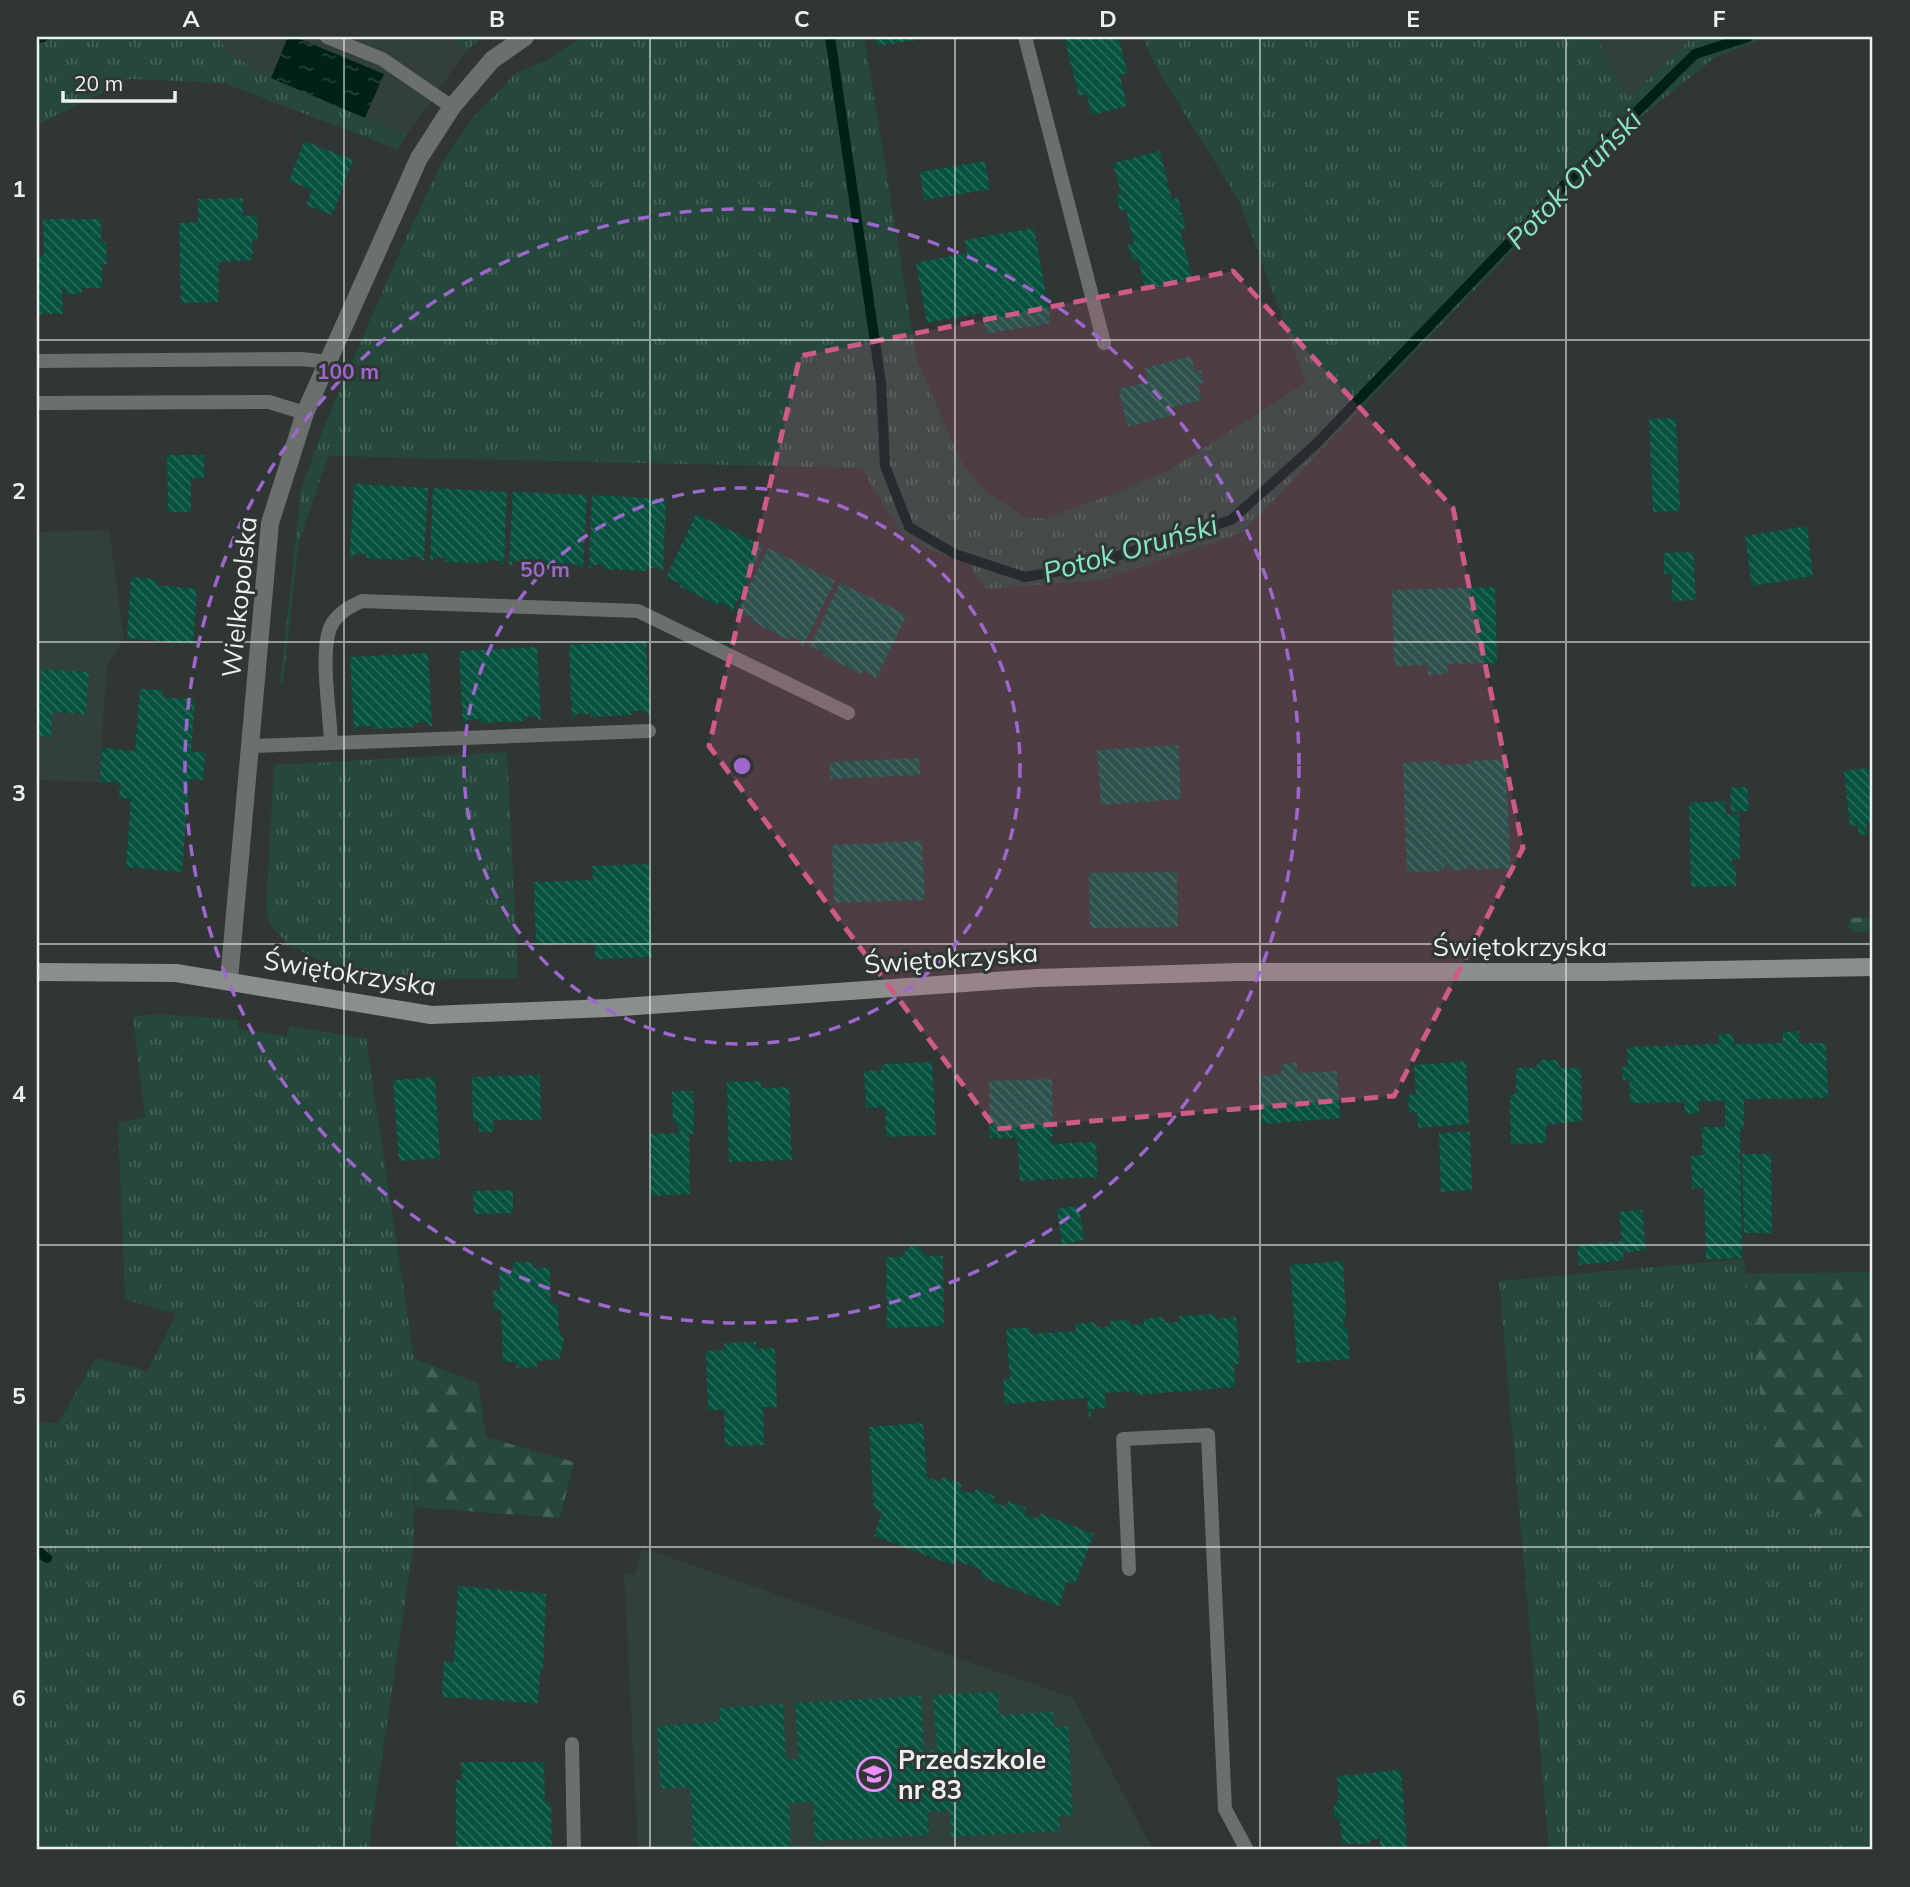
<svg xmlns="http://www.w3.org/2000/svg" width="1910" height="1887" font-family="Mulish,sans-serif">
  <defs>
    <pattern id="grass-tufts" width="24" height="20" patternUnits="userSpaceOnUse" patternTransform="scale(1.75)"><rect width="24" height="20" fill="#25473c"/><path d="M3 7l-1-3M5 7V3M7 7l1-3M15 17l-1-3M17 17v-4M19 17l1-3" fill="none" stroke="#456258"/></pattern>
    <pattern id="forest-firs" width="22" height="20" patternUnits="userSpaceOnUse" patternTransform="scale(1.75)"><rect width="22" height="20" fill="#25473c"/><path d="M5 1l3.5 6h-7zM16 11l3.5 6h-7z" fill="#456258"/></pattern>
    <pattern id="water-ripples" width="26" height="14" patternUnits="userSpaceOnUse" patternTransform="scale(1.75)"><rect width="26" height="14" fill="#002118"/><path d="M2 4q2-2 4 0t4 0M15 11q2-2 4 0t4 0" fill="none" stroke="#25423a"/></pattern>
    <pattern id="building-back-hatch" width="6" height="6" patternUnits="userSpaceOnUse" patternTransform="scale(1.75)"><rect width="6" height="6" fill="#07513f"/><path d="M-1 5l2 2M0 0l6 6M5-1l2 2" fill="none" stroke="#2b6a5b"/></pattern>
  </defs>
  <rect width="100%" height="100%" fill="#2f3633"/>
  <path fill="#31403b" d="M 62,37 L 450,37 L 466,51 L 397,149 L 224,83 L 130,79 Z
    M 1596,37 L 1697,37 L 1687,43 L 1628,98 Z
    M 109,530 L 124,638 L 107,665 L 99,782 L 37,780 L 37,532 Z
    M 643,1548 L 1073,1698 L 1153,1850 L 638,1850 L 624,1572 L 634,1575 Z"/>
  <path fill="url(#grass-tufts)" d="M 37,37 L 220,37 L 226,52 L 271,78 L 406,135 L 397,149 L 224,83 L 130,79 L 37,125 Z
    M 450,37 L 483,37 L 466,51 Z
    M 581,37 L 864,37 L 917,360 L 961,461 L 985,491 L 1027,518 L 1046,518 L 1105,497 L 1168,471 L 1306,382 L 1239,201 L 1156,67 L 1143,37 L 1596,37 L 1628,98 L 1687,42 L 1697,37 L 1767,37 L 1714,58 L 1637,120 L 1242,533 L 1100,580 L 985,589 L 969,564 L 931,550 L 902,534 L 864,473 L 863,468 L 328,456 L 299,542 L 283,683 L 280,683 L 301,489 L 325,424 L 405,240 L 439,168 L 471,120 L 516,73 L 547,60 Z
    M 507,752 L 518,978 L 404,980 L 338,969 L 290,946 L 270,925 L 266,908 L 274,765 Z
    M 161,1014 L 239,1020 L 238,1029 L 287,1036 L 290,1026 L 366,1039 L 414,1359 L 414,1542 L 368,1850 L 37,1850 L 37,1422 L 58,1423 L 96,1358 L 148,1371 L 176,1314 L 125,1299 L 118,1123 L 145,1117 L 133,1016 Z
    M 1744,1259 L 1771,1487 L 1804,1513 L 1873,1518 L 1873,1850 L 1549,1850 L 1499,1281 Z"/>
  <path fill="url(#forest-firs)" d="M 1873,917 L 1873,931 L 1853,933 L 1848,927 L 1850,918 Z
    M 1873,1272 L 1873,1518 L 1804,1513 L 1771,1487 L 1746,1274 Z
    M 414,1359 L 478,1383 L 486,1437 L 574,1462 L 560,1518 L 415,1507 Z"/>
  <path fill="url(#water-ripples)" d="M 288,37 L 295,37 L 384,74 L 365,118 L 271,78 Z"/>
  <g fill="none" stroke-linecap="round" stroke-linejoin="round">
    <path stroke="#002118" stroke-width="10" d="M 830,37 L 881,383 L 885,466 L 909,527 L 955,554 L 1025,577 L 1082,567 L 1231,520 L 1315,445 L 1604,144 L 1695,54 L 1748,37
      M 39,38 L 43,37
      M 37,1551 L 47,1558"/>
  </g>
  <path fill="url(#building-back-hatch)" d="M 876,37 L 917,37 L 917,40 L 877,46 Z
    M 1064,37 L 1118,37 L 1128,73 L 1120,75 L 1127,106 L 1092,115 L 1086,94 L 1079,96 Z
    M 304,141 L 353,160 L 332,215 L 306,205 L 312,190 L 289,181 Z
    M 1160,151 L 1172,200 L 1178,198 L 1181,210 L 1176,213 L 1182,211 L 1184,214 L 1177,216 L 1183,217 L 1186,228 L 1180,230 L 1192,278 L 1146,290 L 1138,259 L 1132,260 L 1128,244 L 1134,243 L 1126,210 L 1120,211 L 1116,195 L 1121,194 L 1113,163 Z
    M 985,161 L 990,189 L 924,200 L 920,172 Z
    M 243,198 L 243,216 L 257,215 L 258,240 L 252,240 L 253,260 L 219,262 L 218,302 L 181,303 L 179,223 L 198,222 L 198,199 Z
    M 43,219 L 101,219 L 101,242 L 106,242 L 107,264 L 102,264 L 102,288 L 82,288 L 81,294 L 65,294 L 65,288 L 62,289 L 63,314 L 37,314 L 37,255 L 44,255 Z
    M 1034,228 L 1051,323 L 986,334 L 982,313 L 927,323 L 916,263 L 967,253 L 965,240 Z
    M 1191,356 L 1195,371 L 1201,370 L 1204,382 L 1198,385 L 1202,400 L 1169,408 L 1171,416 L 1128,427 L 1118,389 L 1148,382 L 1145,368 Z
    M 1676,418 L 1680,511 L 1653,512 L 1649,419 Z
    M 167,455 L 204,455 L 204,478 L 191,478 L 191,512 L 168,512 Z
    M 354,484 L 428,488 L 424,560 L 421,560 L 421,557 L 408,557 L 408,560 L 366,558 L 366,554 L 354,554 L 353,557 L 350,557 Z
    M 433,488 L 507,492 L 504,564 L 501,564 L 501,561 L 488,560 L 488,563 L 445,562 L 446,558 L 433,557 L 433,561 L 430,561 Z
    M 513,492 L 587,495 L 583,568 L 580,568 L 580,565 L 568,564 L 568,567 L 525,565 L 525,562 L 513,561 L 512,565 L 509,565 Z
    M 592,495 L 666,499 L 663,571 L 660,571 L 660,568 L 647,568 L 647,571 L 605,569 L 605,565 L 592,565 L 592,568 L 589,568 Z
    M 696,514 L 763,546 L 732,612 L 729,611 L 730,607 L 719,602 L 717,605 L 679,586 L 681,584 L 669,578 L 668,581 L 665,580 Z
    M 1807,526 L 1813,576 L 1752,586 L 1745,536 Z
    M 768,548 L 835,581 L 803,646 L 801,645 L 802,642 L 791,636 L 789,640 L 751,621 L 752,618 L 741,613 L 740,616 L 736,614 Z
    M 1693,552 L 1696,600 L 1672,601 L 1672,573 L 1664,574 L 1664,553 Z
    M 131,577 L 156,579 L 156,585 L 197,589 L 193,644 L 127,638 Z
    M 840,583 L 907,615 L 875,680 L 872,679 L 874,676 L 863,671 L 861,674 L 823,655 L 824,652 L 813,647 L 812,650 L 809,649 Z
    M 1495,587 L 1497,663 L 1447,664 L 1448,674 L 1428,675 L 1428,665 L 1394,666 L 1392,590 Z
    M 646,641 L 650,714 L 647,714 L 646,711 L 632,711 L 632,715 L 590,717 L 590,714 L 575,714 L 576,718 L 572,718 L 569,645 Z
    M 537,647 L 541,720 L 538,720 L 537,716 L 523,717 L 523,721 L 481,723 L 481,719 L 466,720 L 467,724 L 463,724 L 459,651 Z
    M 428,653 L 432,726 L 429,726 L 428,722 L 414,723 L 414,727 L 372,729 L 372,726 L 357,726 L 357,730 L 354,730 L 350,657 Z
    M 41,669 L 89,672 L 86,714 L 53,712 L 51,737 L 37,736 L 37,680 L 41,681 Z
    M 140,689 L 163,690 L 163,697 L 195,700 L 191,751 L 205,753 L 203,780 L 189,779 L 182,872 L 126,867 L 131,799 L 119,798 L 120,782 L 99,782 L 102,748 L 135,751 Z
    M 1178,745 L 1181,799 L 1101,805 L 1097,750 Z
    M 919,758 L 920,775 L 830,779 L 830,762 Z
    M 1505,759 L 1511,868 L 1474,870 L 1474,866 L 1467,867 L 1467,870 L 1452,871 L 1451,867 L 1444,867 L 1444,871 L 1407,872 L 1403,763 L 1440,761 L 1440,765 L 1471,764 L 1470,761 Z
    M 1868,768 L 1873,823 L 1866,824 L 1868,834 L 1859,835 L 1858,825 L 1850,826 L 1844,771 Z
    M 1747,787 L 1749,811 L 1731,812 L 1730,788 Z
    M 1725,801 L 1726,814 L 1739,814 L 1740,859 L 1732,859 L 1732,866 L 1736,866 L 1736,886 L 1691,887 L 1689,803 Z
    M 922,841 L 925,900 L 834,903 L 832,845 Z
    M 649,864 L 652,957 L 595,959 L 595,943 L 536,945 L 534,882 L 593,880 L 592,866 Z
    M 1177,872 L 1178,927 L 1090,928 L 1089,873 Z
    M 1799,1031 L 1799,1043 L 1826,1043 L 1828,1098 L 1744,1099 L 1744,1129 L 1740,1129 L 1742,1258 L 1706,1259 L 1704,1188 L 1692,1189 L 1691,1156 L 1702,1155 L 1702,1127 L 1725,1127 L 1725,1101 L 1699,1101 L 1699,1113 L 1685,1114 L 1684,1102 L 1630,1103 L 1629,1079 L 1623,1080 L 1622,1067 L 1628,1066 L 1627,1047 L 1719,1044 L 1719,1034 L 1733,1034 L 1734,1044 L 1783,1043 L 1783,1032 Z
    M 1541,1060 L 1556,1060 L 1561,1068 L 1581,1068 L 1582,1121 L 1546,1125 L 1546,1143 L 1511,1144 L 1510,1095 L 1516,1094 L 1516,1068 L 1535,1068 Z
    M 1466,1061 L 1469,1124 L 1418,1128 L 1417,1112 L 1409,1113 L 1408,1095 L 1416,1094 L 1414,1065 Z
    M 932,1062 L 936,1135 L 886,1137 L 885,1107 L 866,1108 L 864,1071 L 882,1070 L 882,1064 Z
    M 1297,1063 L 1297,1073 L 1337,1071 L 1340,1118 L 1262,1124 L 1259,1076 L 1281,1074 L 1281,1064 Z
    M 540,1075 L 541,1120 L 493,1120 L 494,1132 L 479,1132 L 478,1121 L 473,1121 L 472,1077 Z
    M 435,1077 L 440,1158 L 399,1161 L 393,1080 Z
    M 1052,1079 L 1053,1136 L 1050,1137 L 1051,1144 L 1096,1142 L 1098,1177 L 1095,1179 L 1093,1177 L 1020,1181 L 1017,1138 L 990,1138 L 989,1081 Z
    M 761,1081 L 761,1088 L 789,1087 L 792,1160 L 729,1162 L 727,1082 Z
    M 672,1091 L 693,1091 L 694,1134 L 689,1134 L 690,1194 L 651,1196 L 650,1134 L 680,1133 L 679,1128 L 673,1121 Z
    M 1470,1132 L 1472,1190 L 1441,1192 L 1439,1133 Z
    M 1742,1154 L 1771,1154 L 1772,1233 L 1744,1233 Z
    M 513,1190 L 513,1213 L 474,1214 L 473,1191 Z
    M 1079,1206 L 1084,1240 L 1062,1244 L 1057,1209 Z
    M 1642,1210 L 1646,1250 L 1623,1253 L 1624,1260 L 1579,1265 L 1577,1245 L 1622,1241 L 1619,1212 Z
    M 911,1246 L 918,1246 L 924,1252 L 924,1256 L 943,1256 L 944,1326 L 887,1328 L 886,1257 L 902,1257 L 904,1252 Z
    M 1343,1261 L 1346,1318 L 1343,1318 L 1344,1328 L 1347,1327 L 1350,1359 L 1297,1363 L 1290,1265 Z
    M 513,1262 L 533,1262 L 533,1268 L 550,1268 L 551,1305 L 558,1304 L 559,1332 L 564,1339 L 560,1359 L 537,1361 L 537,1367 L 517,1368 L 516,1362 L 503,1362 L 501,1310 L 494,1311 L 493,1290 L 500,1290 L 499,1270 L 513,1270 Z
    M 1215,1314 L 1215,1319 L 1236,1317 L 1240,1364 L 1234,1364 L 1235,1387 L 1135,1395 L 1134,1391 L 1105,1393 L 1106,1408 L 1091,1409 L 1091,1417 L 1089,1417 L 1087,1398 L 1005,1404 L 1003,1379 L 1010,1378 L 1006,1329 L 1030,1327 L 1031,1334 L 1076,1331 L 1075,1324 L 1095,1322 L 1096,1327 L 1110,1326 L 1110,1321 L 1130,1320 L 1130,1325 L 1144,1324 L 1144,1319 L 1164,1317 L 1165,1323 L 1179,1322 L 1179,1316 Z
    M 756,1342 L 756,1349 L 775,1348 L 777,1407 L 763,1407 L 764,1445 L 725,1446 L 724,1410 L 708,1410 L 706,1351 L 725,1350 L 724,1343 Z
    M 923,1423 L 927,1477 L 941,1482 L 943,1477 L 962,1484 L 960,1490 L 973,1494 L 976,1489 L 995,1496 L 992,1501 L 1006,1507 L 1008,1501 L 1026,1508 L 1025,1514 L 1038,1519 L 1040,1513 L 1094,1534 L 1075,1584 L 1067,1582 L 1059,1606 L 979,1576 L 982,1570 L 955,1560 L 953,1565 L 874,1536 L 882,1512 L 874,1509 L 869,1427 Z
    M 458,1586 L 546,1594 L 543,1670 L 540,1671 L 538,1703 L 442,1697 L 444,1661 L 454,1662 Z
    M 998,1692 L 999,1715 L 1053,1712 L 1054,1727 L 1068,1726 L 1073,1815 L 1059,1816 L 1060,1831 L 951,1837 L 950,1811 L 928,1812 L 929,1835 L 815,1841 L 813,1802 L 789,1803 L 791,1847 L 694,1850 L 690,1787 L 661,1789 L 657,1726 L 720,1722 L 719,1708 L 783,1704 L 786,1759 L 799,1759 L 795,1703 L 921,1696 L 924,1750 L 937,1750 L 933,1695 Z
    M 461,1762 L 544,1762 L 545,1803 L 551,1802 L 552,1850 L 456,1850 L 456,1780 L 462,1780 Z
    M 1401,1770 L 1407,1849 L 1382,1850 L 1379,1839 L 1371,1839 L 1369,1844 L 1342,1844 L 1340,1821 L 1334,1816 L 1334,1806 L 1339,1800 L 1337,1776 Z"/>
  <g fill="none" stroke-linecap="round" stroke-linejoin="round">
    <path stroke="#6b6f6d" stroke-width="14" d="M 327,37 L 382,59 L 452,107
      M 1025,37 L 1104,343
      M 37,361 L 302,359 L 328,362
      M 37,403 L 269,402 L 305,413
      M 331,742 C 330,713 320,654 330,628 C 336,614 349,607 362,601 L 638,611 L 848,713
      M 251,746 L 649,731
      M 1129,1569 L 1123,1439 L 1208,1435 L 1225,1809 L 1247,1850
      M 572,1744 L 574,1850"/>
    <path stroke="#6b6f6d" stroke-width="18" d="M 229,980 L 270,523 L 305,413 L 419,158 L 452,107 L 492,60 L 525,37"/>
    <path stroke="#8a8f8d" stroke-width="18" d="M 37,972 L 176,973 L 431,1015 L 608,1008 L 1036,978 L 1239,972 L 1599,972 L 1873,967"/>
  </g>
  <path fill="#cf5987" fill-opacity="0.2" stroke="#cf5987" stroke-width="5" stroke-dasharray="14 9" stroke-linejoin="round" d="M 1233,271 L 1453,508 L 1523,848 L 1394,1096 L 996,1129 L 709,746 L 800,356 Z"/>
  <path fill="none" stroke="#ecf1ef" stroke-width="2" stroke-opacity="0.55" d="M 344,37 L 344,1850M 650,37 L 650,1850M 955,37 L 955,1850M 1260,37 L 1260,1850M 1566,37 L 1566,1850M 37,340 L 1873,340M 37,642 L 1873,642M 37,944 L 1873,944M 37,1245 L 1873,1245M 37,1547 L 1873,1547"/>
  <g fill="none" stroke="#9d67cd" stroke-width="3.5" stroke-dasharray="12 9">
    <circle cx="742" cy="766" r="278"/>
    <circle cx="742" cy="766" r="557"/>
  </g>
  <defs>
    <g id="school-ring" transform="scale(1.75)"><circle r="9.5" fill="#2f3633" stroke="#ea8dfd" stroke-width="1.5"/><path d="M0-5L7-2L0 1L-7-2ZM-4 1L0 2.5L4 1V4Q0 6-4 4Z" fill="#ea8dfd"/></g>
  </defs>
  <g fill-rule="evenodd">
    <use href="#school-ring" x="874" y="1774"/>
  </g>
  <g text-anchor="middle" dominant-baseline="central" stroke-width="6" stroke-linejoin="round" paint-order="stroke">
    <g font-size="26" fill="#ecf1ef" stroke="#2f3633">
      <text transform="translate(239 597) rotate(-84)">Wielkopolska</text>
      <text x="1520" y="946">Świętokrzyska</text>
      <text transform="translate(951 958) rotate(-4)">Świętokrzyska</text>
      <text transform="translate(350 973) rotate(9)">Świętokrzyska</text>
    </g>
    <g font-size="26" font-weight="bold" fill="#ecf1ef" stroke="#2f3633" text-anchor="start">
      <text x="898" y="1759">Przedszkole<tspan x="898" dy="30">nr 83</tspan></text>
    </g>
    <g font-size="28" font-style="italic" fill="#86e7c8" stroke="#2f3633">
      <text transform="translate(1573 179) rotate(-46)">Potok Oruński</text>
      <text transform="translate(1130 548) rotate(-16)">Potok Oruński</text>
    </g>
  </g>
  <circle cx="742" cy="766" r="10" fill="#9d67cd" stroke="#2f3633" stroke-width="3.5"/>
  <g font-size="21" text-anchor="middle" font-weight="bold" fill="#9d67cd" stroke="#2f3633" stroke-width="6" stroke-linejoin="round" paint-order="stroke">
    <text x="348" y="379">100 m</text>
    <text x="545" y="577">50 m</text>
  </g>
  <rect width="1910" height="1887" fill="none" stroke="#2f3633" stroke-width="77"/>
  <path d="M63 91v10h112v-10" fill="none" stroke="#ecf1ef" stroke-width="3.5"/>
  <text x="74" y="91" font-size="21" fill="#ecf1ef" stroke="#2f3633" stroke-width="5" paint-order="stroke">20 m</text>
  <rect x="38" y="38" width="1833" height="1810" fill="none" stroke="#ecf1ef" stroke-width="2.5"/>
  <g font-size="23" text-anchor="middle" font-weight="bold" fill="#ecf1ef">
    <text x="191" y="27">A</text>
    <text x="497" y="27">B</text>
    <text x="802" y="27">C</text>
    <text x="1108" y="27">D</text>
    <text x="1413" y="27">E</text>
    <text x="1719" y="27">F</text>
    <text x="19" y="197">1</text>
    <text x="19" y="499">2</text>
    <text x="19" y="801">3</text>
    <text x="19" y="1102">4</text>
    <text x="19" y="1404">5</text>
    <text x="19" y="1706">6</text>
  </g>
</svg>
